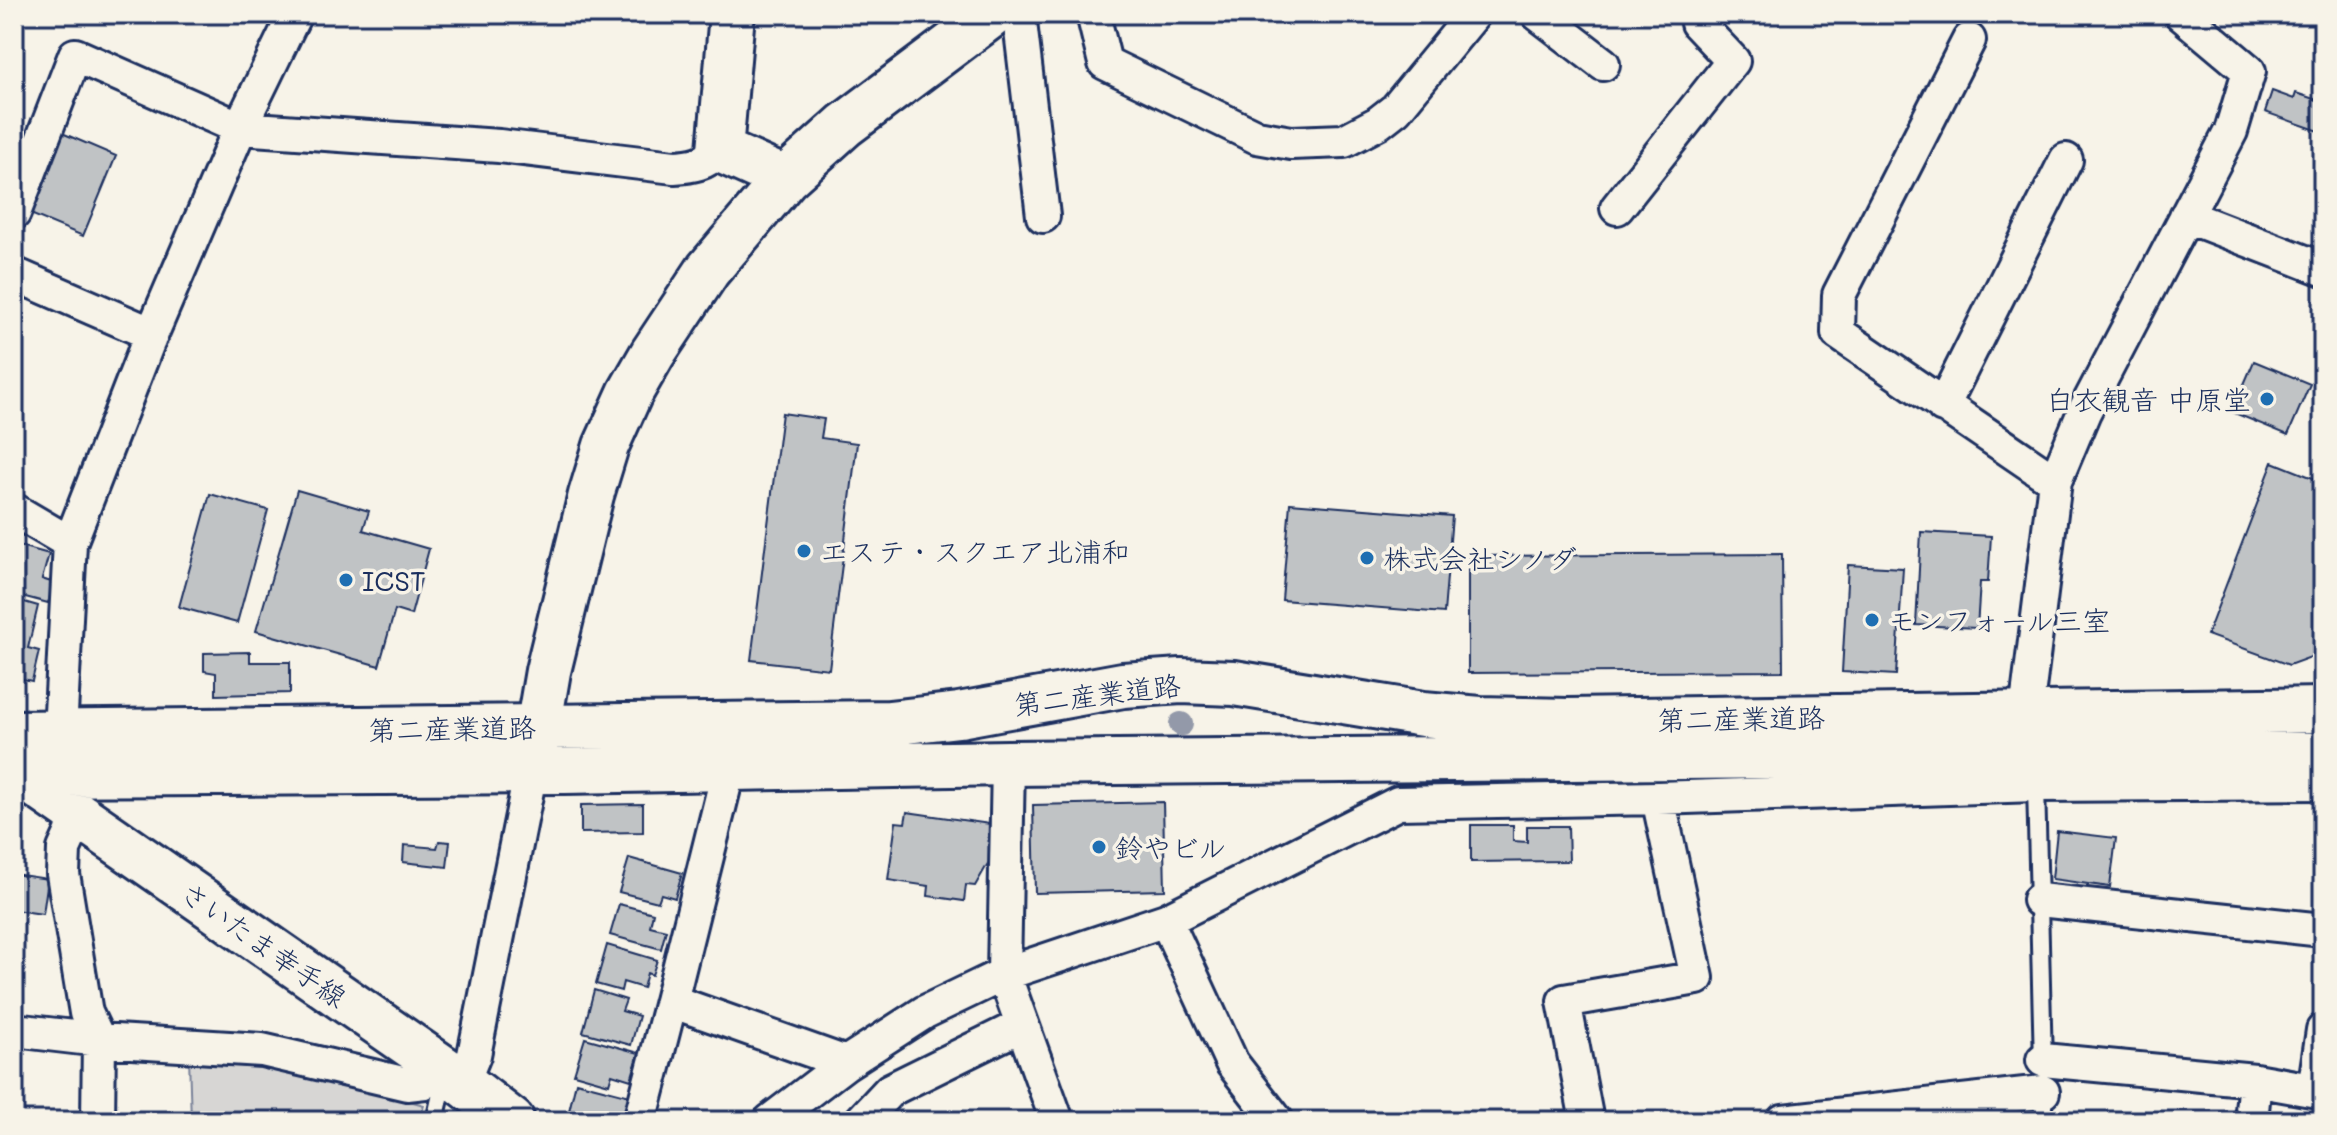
<svg xmlns="http://www.w3.org/2000/svg" width="2337" height="1135" font-family="Mali,'Klee One',sans-serif">
  <rect width="100%" height="100%" fill="#f7f3e8"/>
  <filter id="ink" filterUnits="userSpaceOnUse"><feTurbulence type="fractalNoise" baseFrequency=".0125" numOctaves="2"/><feDisplacementMap in="SourceGraphic" scale="16" xChannelSelector="R" yChannelSelector="G"/><feConvolveMatrix kernelMatrix="1 2 1 2 8 2 1 2 1" color-interpolation-filters="sRGB"/></filter>
  <g filter="url(#ink)">
    <path fill="#d7d6d4" stroke="#798299" stroke-width="2" d="M 189,1056 L 259,1059 L 424,1105 L 420,1121 L 191,1121 Z"/>
    <path fill="#c0c3c5" stroke="#1b2f5e" stroke-width="2" d="M 2272,91 L 2294,99 L 2296,93 L 2323,102 L 2322,132 L 2265,112 Z
      M 62,133 L 116,156 L 83,236 L 28,213 Z
      M 2254,361 L 2310,384 L 2288,435 L 2232,412 Z
      M 782,413 L 824,419 L 821,438 L 857,443 L 829,669 L 751,660 Z
      M 2273,462 L 2323,482 L 2323,642 L 2319,654 L 2289,665 L 2207,635 Z
      M 297,490 L 369,511 L 363,530 L 429,549 L 411,615 L 395,610 L 379,666 L 256,631 Z
      M 210,494 L 268,510 L 237,623 L 179,607 Z
      M 1290,503 L 1452,516 L 1444,613 L 1282,600 Z
      M 1921,532 L 1991,536 L 1988,582 L 1980,582 L 1977,628 L 1916,625 Z
      M 20,546 L 49,554 L 42,579 L 54,583 L 48,603 L 14,594 L 14,566 Z
      M 1782,554 L 1783,671 L 1468,673 L 1468,556 Z
      M 1848,565 L 1903,568 L 1896,675 L 1842,672 Z
      M 14,599 L 38,606 L 28,648 L 39,651 L 32,681 L 14,677 Z
      M 250,652 L 250,662 L 290,662 L 290,693 L 216,695 L 216,673 L 204,671 L 204,653 Z
      M 1163,802 L 1165,890 L 1035,893 L 1033,805 Z
      M 643,804 L 643,832 L 581,833 L 581,805 Z
      M 907,812 L 997,825 L 994,853 L 975,886 L 966,885 L 964,901 L 928,896 L 929,886 L 888,880 L 896,822 L 905,823 Z
      M 1471,825 L 1513,825 L 1513,841 L 1527,842 L 1527,826 L 1568,826 L 1569,861 L 1471,862 Z
      M 2057,831 L 2116,838 L 2110,887 L 2052,879 Z
      M 439,841 L 450,842 L 447,867 L 403,862 L 404,845 L 437,848 Z
      M 629,858 L 682,873 L 675,898 L 661,894 L 658,902 L 619,892 Z
      M 14,874 L 48,879 L 43,914 L 14,910 Z
      M 619,904 L 653,913 L 650,926 L 666,930 L 661,949 L 610,935 Z
      M 607,945 L 657,960 L 652,975 L 647,973 L 643,988 L 623,982 L 621,991 L 596,984 Z
      M 594,990 L 626,1000 L 622,1011 L 639,1016 L 631,1045 L 583,1032 Z
      M 585,1038 L 639,1053 L 631,1080 L 612,1074 L 609,1084 L 574,1074 Z
      M 576,1082 L 630,1096 L 623,1121 L 591,1121 L 568,1115 Z"/>
    <g fill="none" stroke-linecap="round" stroke-linejoin="round">
      <g stroke="#1b2f5e" stroke-width="22">
        <path id="lane" d="M 2036,785 L 2043,1063
          M 2043,1087 L 2043,1121
          M 435,1121 L 445,1076"/>
      </g>
      <g stroke="#1b2f5e" stroke-width="38">
        <path id="street" d="M 1019,14 L 1043,216
          M 1093,14 L 1105,63 L 1257,137 L 1291,143 L 1344,141 L 1378,123 L 1396,109 L 1474,14
          M 1538,14 L 1603,64
          M 1969,40 L 1839,295 L 1838,333 L 2055,481
          M 1617,208 L 1733,61 L 1697,23 L 1702,14
          M 14,213 L 75,55 L 240,128 L 499,146 L 674,167 C 693,166 705,164 720,150
          M 2186,216 L 2323,269
          M 14,274 L 152,334
          M 1943,406 L 2066,160
          M 14,510 L 70,543
          M 2026,713 L 2055,481 L 2084,412 L 2231,131 L 2249,71 L 2181,14
          M 60,732 L 70,543 L 147,345 L 243,121 L 295,14
          M 1008,763 L 1004,974 L 1057,1121
          M 729,768 L 671,1001 L 846,1063
          M 79,816 L 64,849 L 63,874 L 86,1013 L 99,1040 L 98,1121
          M 2039,900 L 2323,930
          M 1166,920 L 1232,1063 L 1277,1121
          M 14,1030 L 99,1040 L 262,1050 L 407,1084 L 425,1082 L 446,1070
          M 2043,1060 L 2255,1080
          M 463,1082 L 474,1055 L 531,770
          M 2314,1090 L 2323,1030
          M 640,1121 L 671,1001
          M 770,1121 L 846,1063 L 925,1012 L 1004,974 L 1166,920 L 1398,803 L 1658,798 L 2036,785 L 2323,783
          M 861,1121 L 890,1090 L 1022,1025
          M 1587,1121 L 1564,1001 L 1697,978 L 1658,798
          M 1783,1121 L 2043,1092
          M 2251,1121 L 2255,1080 L 2323,1092"/>
      </g>
      <g stroke="#1b2f5e" stroke-width="50">
        <path id="secondary" d="M 732,14 L 720,150 L 785,179
          M 532,764 L 548,671 L 591,495 L 606,446 L 630,393 L 653,353 L 708,270 L 785,179 L 845,125 L 993,14"/>
      </g>
      <g stroke="#1b2f5e" stroke-width="50">
        <path id="primary" d="M 14,733 L 889,723 L 959,715 L 1123,685 L 1181,681 L 1234,683 L 1423,714 L 1480,719 L 1568,721 L 2323,710
          M 14,770 L 446,1070 L 512,1121
          M 14,774 L 565,771 L 1008,763 L 2023,754 L 2323,755"/>
      </g>
      <use href="#lane" stroke="#f7f3e8" stroke-width="16"/>
      <use href="#street" stroke="#f7f3e8" stroke-width="32"/>
      <use href="#secondary" stroke="#f7f3e8" stroke-width="44"/>
      <use href="#primary" stroke="#f7f3e8" stroke-width="44"/>
    </g>
    <circle fill="#9399a9" cx="1181" cy="724" r="12"/>
  </g>
  <g fill="#1f6fb2" stroke="#f7f3e8" stroke-width="3">
    <circle cx="2267" cy="399" r="8"/>
    <circle cx="804" cy="551" r="8"/>
    <circle cx="1367" cy="558" r="8"/>
    <circle cx="346" cy="580" r="8"/>
    <circle cx="1872" cy="620" r="8"/>
    <circle cx="1099" cy="847" r="8"/>
  </g>
  <g text-anchor="middle" dominant-baseline="central" stroke-width="7" stroke-linejoin="round" paint-order="stroke">
    <g font-size="28" fill="#1b2f5e" stroke="#f7f3e8" text-anchor="start">
      <text x="2251" y="399" text-anchor="end">白衣観音 中原堂</text>
      <text x="820" y="551">エステ・スクエア北浦和</text>
      <text x="1383" y="558">株式会社シノダ</text>
      <text x="362" y="580">ICST</text>
      <text x="1888" y="620">モンフォール三室</text>
      <text x="1115" y="847">鈴やビル</text>
    </g>
    <g font-size="28" fill="#1b2f5e" stroke="#f7f3e8">
      <text transform="translate(1097 694) rotate(-7)">第二産業道路</text>
      <text transform="translate(1741 718) rotate(-1)">第二産業道路</text>
      <text transform="translate(452 728) rotate(-1)">第二産業道路</text>
      <text transform="translate(264 944) rotate(35)">さいたま幸手線</text>
    </g>
  </g>
  <rect width="2337" height="1135" fill="none" stroke="#f7f3e8" stroke-width="48"/>
  <rect x="24" y="24" width="2289" height="1087" fill="none" stroke="#1b2f5e" stroke-width="3" filter="url(#ink)"/>
</svg>
